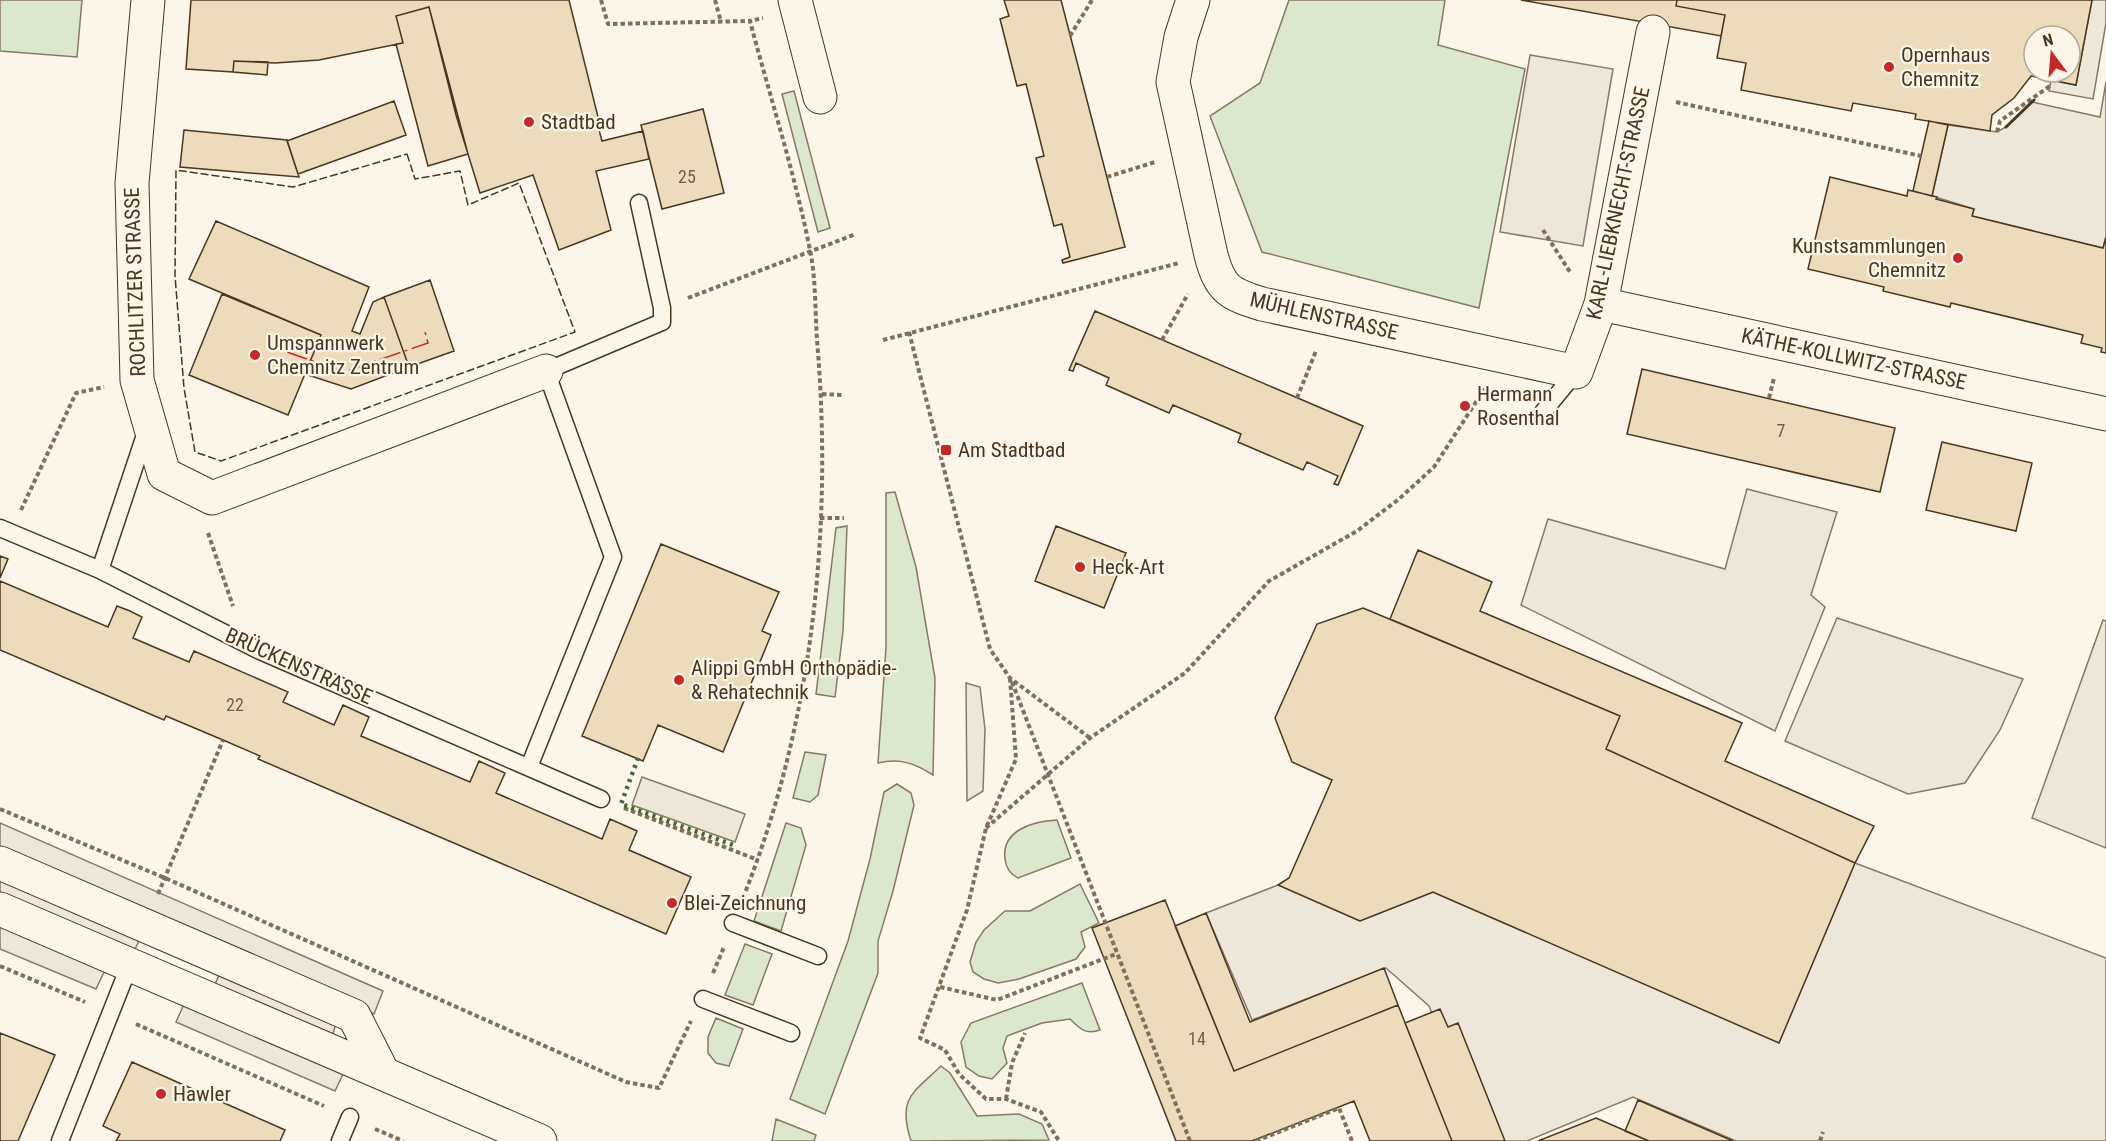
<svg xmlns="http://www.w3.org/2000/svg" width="2106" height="1141" font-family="'Roboto Condensed',sans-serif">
  <rect width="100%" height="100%" fill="#fbf6e9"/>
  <path fill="#dce7d0" stroke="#887966" stroke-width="1.5" d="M 0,0 L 82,0 L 77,57 L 0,51 Z
    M 1289,0 L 1445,0 L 1438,45 L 1525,69 L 1479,308 L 1262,252 L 1210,116 L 1260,83 Z
    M 794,91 L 830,228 L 818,232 L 782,94 Z
    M 895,492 L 916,567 L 935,678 L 933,775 C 914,763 900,758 878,763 L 886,647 L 886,493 Z
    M 847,526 L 843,631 L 835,697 L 816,694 L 836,528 Z
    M 805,752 L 826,755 L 818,795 L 810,802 L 793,798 Z
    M 897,784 L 911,793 L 914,805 L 893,891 L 878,941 L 878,973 L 825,1114 L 790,1099 L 848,941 L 870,859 L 884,792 Z
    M 1057,820 L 1071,858 L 1018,878 C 1010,874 1006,868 1005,859 C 1001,830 1034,821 1057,820 Z
    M 786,823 L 801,828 L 806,845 L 781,931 L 754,921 Z
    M 1080,884 L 1099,923 L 1081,932 L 1085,947 L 1076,959 L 1019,979 L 998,983 L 984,979 L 973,972 L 970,962 L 976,942 L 984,930 L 1005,911 L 1030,911 Z
    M 745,944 L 772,954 L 753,1005 L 725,995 Z
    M 1082,983 L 1100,1030 C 1086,1035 1080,1029 1070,1019 L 1042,1023 L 1007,1036 L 1003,1048 L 1007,1063 L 992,1079 L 979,1076 L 966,1067 L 961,1042 L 971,1023 Z
    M 716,1018 L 743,1029 L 729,1066 L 716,1063 L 708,1053 L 708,1037 Z
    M 941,1066 L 950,1073 L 977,1116 L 1019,1114 L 1042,1124 L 1049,1140 L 911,1141 C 897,1098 913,1093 941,1066 Z
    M 776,1119 L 816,1135 L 814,1141 L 772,1141 Z"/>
  <path fill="#ede7d9" stroke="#887966" stroke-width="1.5" d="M 2092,0 L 2106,0 L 2106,23 L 2093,99 L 2049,91 L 2051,80 L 2076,85 Z
    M 1530,55 L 1613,69 L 1583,246 L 1500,232 Z
    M 2106,82 L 2106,237 L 2103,248 L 1972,216 L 1974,209 L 1932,196 L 1948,125 L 1997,132 L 2006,127 L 2032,102 L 2100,117 Z
    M 1747,489 L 1837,512 L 1811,595 L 1825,607 L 1775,731 L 1521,605 L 1548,519 L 1725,569 Z
    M 1837,618 L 2023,679 L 2000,730 L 1965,783 L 1908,794 L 1785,741 Z
    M 2103,620 L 2106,621 L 2106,848 L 2032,818 Z
    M 966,683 L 980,687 L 985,729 L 983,791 L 967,801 Z
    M 642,777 L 745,814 L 735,842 L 632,805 Z
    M 0,823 L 383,991 L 374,1014 L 0,850 Z
    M 1855,863 L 2106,958 L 2106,1141 L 1736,1141 L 1633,1097 L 1527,1141 L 1483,1141 L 1429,1006 L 1386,968 L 1252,1020 L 1206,913 L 1278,885 L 1360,921 L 1433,892 L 1779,1042 Z
    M 0,880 L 140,939 L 135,949 L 0,892 Z
    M 0,924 L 106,968 L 96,989 L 0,949 Z
    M 220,973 L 336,1023 L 333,1034 L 215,984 Z
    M 185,1002 L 345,1070 L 335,1091 L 176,1022 Z"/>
  <path fill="#ecdcbc" stroke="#4a3520" stroke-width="1.5" fill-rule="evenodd" d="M 191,0 L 569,0 L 601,129 L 599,130 L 602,141 L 643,131 L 649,159 L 596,171 L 611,230 L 559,250 L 533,175 L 480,193 L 456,115 L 429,7 L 396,16 L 403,43 L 319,60 L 275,63 L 234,61 L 233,72 L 186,69 Z
    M 1004,0 L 1061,0 L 1125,247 L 1063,263 L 1062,260 L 1070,257 L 1062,224 L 1054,226 L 1036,158 L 1044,156 L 1026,84 L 1017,86 L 1000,19 L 1009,16 Z
    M 1521,0 L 1677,0 L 1676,6 L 1725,15 L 1721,36 Z
    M 1677,0 L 2092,0 L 2076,85 L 2031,76 L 2014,98 L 1992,115 L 1990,131 L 1915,119 L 1916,114 L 1853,103 L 1851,111 L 1741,90 L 1746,63 L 1717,58 L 1725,15 L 1676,6 ZM 2034,36 L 2070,36 L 2070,72 L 2034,72 Z
    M 429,7 L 468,154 L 428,166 L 396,44 L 403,43 L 396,16 Z
    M 234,61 L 268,62 L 267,75 L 233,72 Z
    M 394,101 L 406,135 L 298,174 L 287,141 Z
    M 703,109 L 724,193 L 662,209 L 641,125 Z
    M 1929,121 L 1948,125 L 1932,196 L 1913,191 Z
    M 184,130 L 287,140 L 299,177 L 180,167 Z
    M 1830,177 L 1907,196 L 1908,190 L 1937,197 L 1936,199 L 1974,209 L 1972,216 L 2103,248 L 2106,237 L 2106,353 L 2101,352 L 2102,348 L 2081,343 L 2083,335 L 1951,303 L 1950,307 L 1883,291 L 1884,287 L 1808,269 Z
    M 216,221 L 369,287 L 352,331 L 360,334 L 373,302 L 384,297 L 409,367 L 351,389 L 305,374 L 321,335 L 189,279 Z
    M 430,280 L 454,351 L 409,367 L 384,297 Z
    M 222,294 L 321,335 L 288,415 L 189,375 Z
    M 1095,311 L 1363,426 L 1338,485 L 1334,484 L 1338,476 L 1307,462 L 1303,470 L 1238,442 L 1241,434 L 1173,405 L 1169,413 L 1106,385 L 1109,378 L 1076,363 L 1073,371 L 1069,370 Z
    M 1642,369 L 1895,428 L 1880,492 L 1627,434 Z
    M 1942,442 L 2032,463 L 2016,531 L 1926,510 Z
    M 1056,526 L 1126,553 L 1104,608 L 1035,581 Z
    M 661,544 L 779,592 L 762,631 L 771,635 L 723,752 L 658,725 L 643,761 L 582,736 Z
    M 1418,550 L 1492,582 L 1480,611 L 1742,723 L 1725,761 L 1874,826 L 1855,863 L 1606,749 L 1620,716 L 1390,619 Z
    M 0,556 L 8,559 L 0,578 Z
    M 0,581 L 108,627 L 117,606 L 130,611 L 142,617 L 133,638 L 189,662 L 194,651 L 288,692 L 283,702 L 334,725 L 343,705 L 369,717 L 361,736 L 470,782 L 479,761 L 505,773 L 496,793 L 602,839 L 610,819 L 637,831 L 629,850 L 691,877 L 666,934 L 258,759 L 260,756 L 223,740 L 166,716 L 164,720 L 0,650 Z
    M 1363,608 L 1620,716 L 1606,749 L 1855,863 L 1779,1043 L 1433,892 L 1360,921 L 1278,885 L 1289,878 L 1332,780 L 1292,762 L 1275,718 L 1317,624 Z
    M 1165,900 L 1234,1071 L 1398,1005 L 1452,1141 L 1370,1141 L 1354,1101 L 1252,1141 L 1176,1141 L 1092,928 Z
    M 1206,913 L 1250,1022 L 1384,968 L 1398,1005 L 1234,1071 L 1175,926 Z
    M 1440,1009 L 1448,1027 L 1458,1023 L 1505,1141 L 1452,1141 L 1405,1023 Z
    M 0,1033 L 55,1055 L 18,1141 L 0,1141 Z
    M 132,1062 L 285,1130 L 280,1141 L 116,1141 L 120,1134 L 103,1126 Z
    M 1638,1100 L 1733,1141 L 1649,1141 L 1625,1131 Z
    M 1596,1118 L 1649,1141 L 1538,1141 Z"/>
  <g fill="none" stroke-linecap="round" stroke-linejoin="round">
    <g stroke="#4a3520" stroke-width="19">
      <path id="service" d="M 1543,412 L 1576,372
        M 0,528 L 100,570 L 260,651 L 601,799
        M 100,570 L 147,429
        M 529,767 L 613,557 L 546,371 L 662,322 L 662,308 L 639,203
        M 733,923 L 818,956
        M 703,999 L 791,1033
        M 60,1141 L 130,964
        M 340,1141 L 350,1117"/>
    </g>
    <g stroke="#4a3520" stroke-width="35">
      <path id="minor" d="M 148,0 L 132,183 L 137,380 L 164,474 L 212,498 L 546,371
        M 1193,0 L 1181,37 L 1173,82 L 1211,255 C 1220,289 1229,294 1262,304 L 1576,372 L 1601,304 L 1653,32
        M 1601,304 L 2106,414
        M 0,863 L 354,1016 L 383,1073
        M 0,909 L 540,1141"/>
    </g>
    <g stroke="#4a3520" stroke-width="35">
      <path id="secondary" d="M 795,0 L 820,97"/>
    </g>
    <path stroke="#7f6f5c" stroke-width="4" stroke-dasharray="4.5 3" stroke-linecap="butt" d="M 601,0 L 608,24 L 750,21
      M 715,0 L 721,22
      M 1070,36 L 1092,0
      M 1676,102 L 1921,156
      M 1997,132 L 2000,121 L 2050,86
      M 1107,177 L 1155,162
      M 1543,230 L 1570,272
      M 688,298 L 856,234
      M 909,332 L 990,649 L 1010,678 L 1090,738
      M 883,340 L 1179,263
      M 1162,340 L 1188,294
      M 822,394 L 842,395
      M 1297,398 L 1316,351
      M 1769,398 L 1774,378
      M 21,510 L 76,393 L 104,387
      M 820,518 L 844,518
      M 208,533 L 233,606
      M 1010,678 L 1016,759 L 986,828 L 967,910 L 920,1038 L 945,1050 L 959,1074 L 986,1099 L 1006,1099 L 1041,1112 L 1059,1141
      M 1012,682 L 1190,1141
      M 624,808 L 758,860
      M 0,809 L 165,878 L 626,1082 L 659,1088 L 691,1021
      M 986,828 L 1090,738 L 1185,673 L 1269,581 L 1357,531 L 1399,499 L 1434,467 L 1485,388
      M 158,894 L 223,740
      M 743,898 C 813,723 833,527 817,340 C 815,311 816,279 810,250 C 795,174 770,97 750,21 L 763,18
      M 0,966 L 85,1002
      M 713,973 L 724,947
      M 940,987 L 997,1000 L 1116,954
      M 136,1024 L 324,1106
      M 1006,1099 L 1012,1063 L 1025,1033
      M 375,1129 L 403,1141
      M 1256,1141 L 1339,1108 L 1352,1141
      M 1820,1141 L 1823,1132"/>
    <use href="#service" stroke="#fbf6e9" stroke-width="16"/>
    <use href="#minor" stroke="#fbf6e9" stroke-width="33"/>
    <use href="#secondary" stroke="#fbf6e9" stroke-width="33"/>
    <path stroke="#436837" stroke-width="4.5" stroke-dasharray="3 4.5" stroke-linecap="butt" d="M 638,758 L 621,804 L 736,846"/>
    <path stroke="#4a3520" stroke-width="1.5" stroke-dasharray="8 3" stroke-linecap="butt" d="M 407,154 L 415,179 L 460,171 L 468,205 L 519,183 L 575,332 L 221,461 L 195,452 L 184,388 L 175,276 L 176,170 L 293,187 Z"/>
    <path stroke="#4a3520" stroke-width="3" d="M 2006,127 L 2034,100"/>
    <path stroke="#c62828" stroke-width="1.5" stroke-dasharray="21 4.5 3 4.5" stroke-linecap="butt" d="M 287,352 L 344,372 L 428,343 L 425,332"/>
  </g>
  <g fill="#c62828" stroke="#fbf6e9" stroke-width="2">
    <circle cx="1889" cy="67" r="6"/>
    <circle cx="529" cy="122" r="6"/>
    <circle cx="1958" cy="258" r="6"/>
    <circle cx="255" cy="355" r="6"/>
    <circle cx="1465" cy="406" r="6"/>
    <rect x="940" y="444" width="12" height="12" rx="3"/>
    <circle cx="1080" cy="567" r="6"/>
    <circle cx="679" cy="680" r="6"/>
    <circle cx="672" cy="903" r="6"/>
    <circle cx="161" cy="1094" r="6"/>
  </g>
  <g text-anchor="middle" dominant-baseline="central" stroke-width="4.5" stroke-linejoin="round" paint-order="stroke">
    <g font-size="18" fill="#725f47">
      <text x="687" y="176">25</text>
      <text x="1781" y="430">7</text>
      <text x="235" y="704">22</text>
      <text x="1197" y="1038">14</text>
    </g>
    <g font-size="21" fill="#4a3520" stroke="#fbf6e9" text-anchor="start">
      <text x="1901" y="55">Opernhaus<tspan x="1901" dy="24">Chemnitz</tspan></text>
      <text x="541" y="122">Stadtbad</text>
      <text x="1946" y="246" text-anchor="end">Kunstsammlungen<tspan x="1946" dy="24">Chemnitz</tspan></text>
      <text x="267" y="343">Umspannwerk<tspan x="267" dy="24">Chemnitz Zentrum</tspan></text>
      <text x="1477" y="394">Hermann<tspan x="1477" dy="24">Rosenthal</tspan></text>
      <text x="958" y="450">Am Stadtbad</text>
      <text x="1092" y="567">Heck-Art</text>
      <text x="691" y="668">Alippi GmbH Orthopädie-<tspan x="691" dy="24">&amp; Rehatechnik</tspan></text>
      <text x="684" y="903">Blei-Zeichnung</text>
      <text x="173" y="1094">Hawler</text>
    </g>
    <g font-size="21" fill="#4a3520" stroke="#fbf6e9">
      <text transform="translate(1618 203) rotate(-78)">KARL-LIEBKNECHT-STRASSE</text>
      <text transform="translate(135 282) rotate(-92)">ROCHLITZER STRASSE</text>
      <text transform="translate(1324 316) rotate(13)">MÜHLENSTRASSE</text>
      <text transform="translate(1854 359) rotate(12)">KÄTHE-KOLLWITZ-STRASSE</text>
      <text transform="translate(299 666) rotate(24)">BRÜCKENSTRASSE</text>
    </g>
  </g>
  <g transform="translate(2052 54) rotate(344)"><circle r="28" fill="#fbf6e9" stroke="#b4a999" stroke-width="1.5"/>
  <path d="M0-4.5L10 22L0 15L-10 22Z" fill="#c62828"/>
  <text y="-9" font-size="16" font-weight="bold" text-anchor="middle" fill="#4a3520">N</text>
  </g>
</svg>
